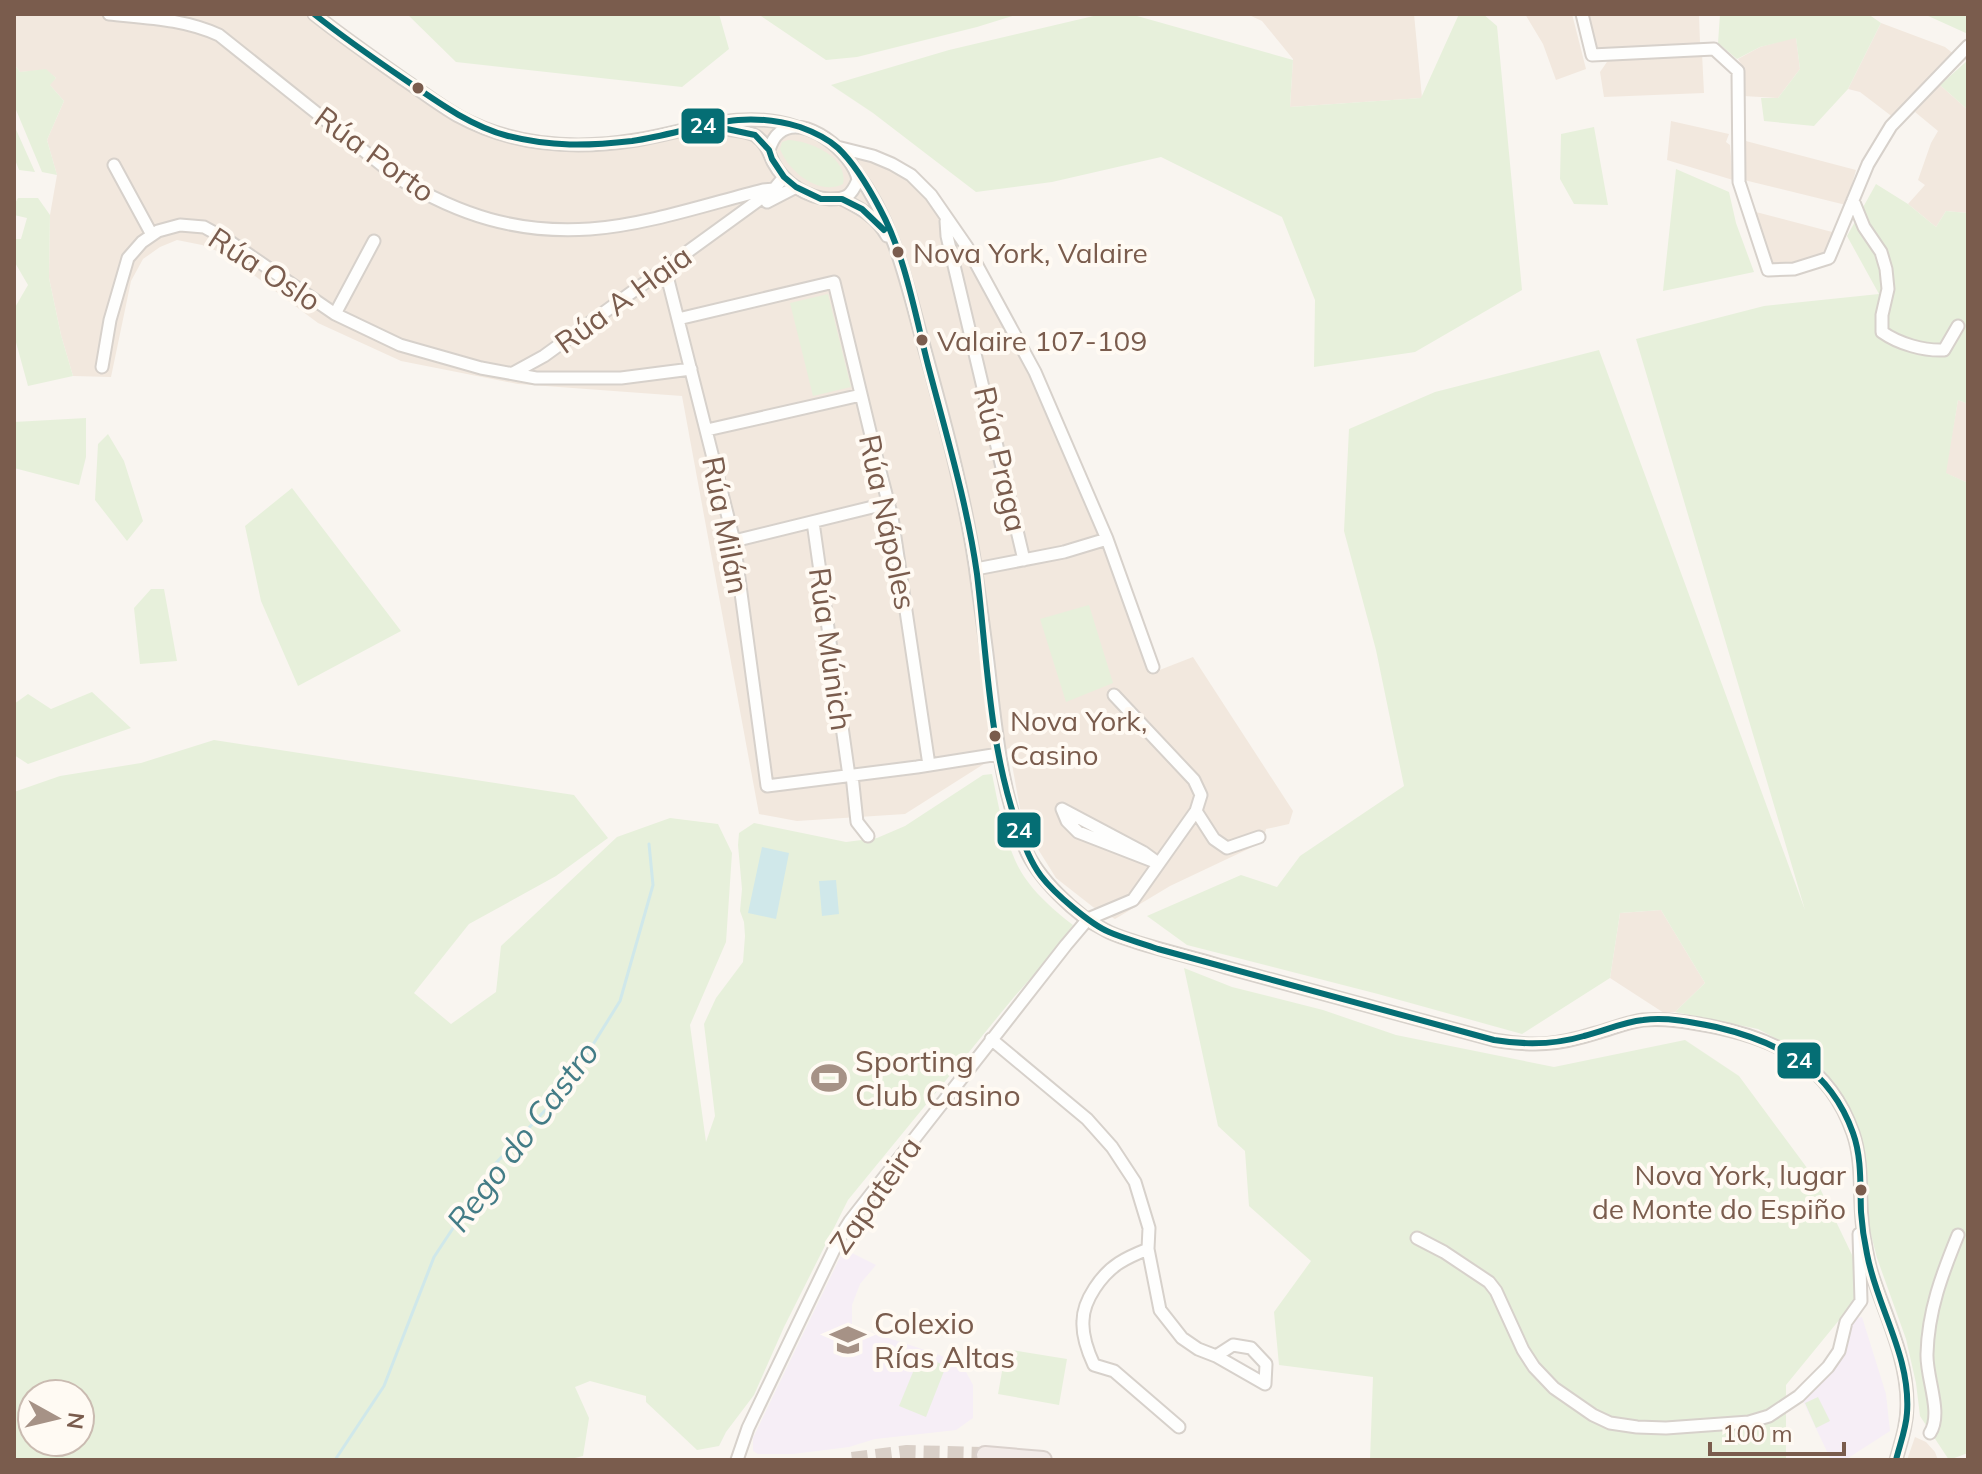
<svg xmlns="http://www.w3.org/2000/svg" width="1982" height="1474" font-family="Mulish,sans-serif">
  <rect width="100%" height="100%" fill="#f9f5f0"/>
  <path fill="#f2e8de" d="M 14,14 L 314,14 L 482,127 L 565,146 L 728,120 L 779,121 L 892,164 L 931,195 L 1035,372 L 1107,539 L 1157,671 L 1193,657 L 1293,811 L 1289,824 L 1266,829 L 1263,842 L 1170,886 L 1115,919 L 1093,907 L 1056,878 L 1023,825 L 1009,748 L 905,814 L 797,821 L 759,814 L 682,396 L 518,384 L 401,361 L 318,323 L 227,255 L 202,245 L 177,240 L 160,247 L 143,259 L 131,281 L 111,377 L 73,376 L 61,335 L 49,278 L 50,215 L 57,175 L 47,140 L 64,101 L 49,84 L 56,78 L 46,70 L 20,72 L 14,64 Z
    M 1247,14 L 1414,14 L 1422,98 L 1290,107 L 1293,59 L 1262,21 Z
    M 1525,14 L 1572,14 L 1586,69 L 1556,80 L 1543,44 Z
    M 1587,14 L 1699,14 L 1700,43 L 1594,49 Z
    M 1881,23 L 1945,47 L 1955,55 L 1894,118 L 1860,92 L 1848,89 Z
    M 1796,37 L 1800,69 L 1778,98 L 1743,96 L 1745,70 L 1738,59 L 1760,47 Z
    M 1702,53 L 1704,93 L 1604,97 L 1600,72 L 1609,59 Z
    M 1940,85 L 1968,110 L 1968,213 L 1946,211 L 1936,227 L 1908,204 L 1925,185 L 1918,180 L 1931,143 L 1938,131 L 1915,112 Z
    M 1671,121 L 1729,134 L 1726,142 L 1730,145 L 1733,180 L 1667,160 Z
    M 1742,140 L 1856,170 L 1846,205 L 1744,180 Z
    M 1752,211 L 1836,233 L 1827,251 L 1821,256 L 1778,268 L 1771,265 Z
    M 1958,400 L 1968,404 L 1968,483 L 1945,473 Z
    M 1661,910 L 1705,983 L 1675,1012 L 1664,1013 L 1610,978 L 1620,913 Z
    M 1915,1437 L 1926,1442 L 1935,1452 L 1938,1460 L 1907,1460 Z"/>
  <path fill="#f6eef6" d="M 844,1249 L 876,1265 L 860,1284 L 852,1305 L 852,1326 L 940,1355 L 964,1368 L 973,1385 L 973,1418 L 956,1430 L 875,1439 L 849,1447 L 793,1454 L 758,1454 L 753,1451 L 753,1438 Z
    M 1862,1317 L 1886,1394 L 1890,1431 L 1845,1460 L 1831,1460 L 1802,1399 L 1827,1378 L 1841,1360 L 1851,1325 L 1856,1318 Z"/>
  <path fill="#e7f0db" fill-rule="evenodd" d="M 407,14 L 719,14 L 729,49 L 682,87 L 456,62 Z
    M 758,14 L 1019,14 L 977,27 L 857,57 L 826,60 Z
    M 1102,14 L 1130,14 L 1293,60 L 1290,107 L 1421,98 L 1459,14 L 1483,14 L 1497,26 L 1522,290 L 1415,352 L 1314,367 L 1315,300 L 1282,217 L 1161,157 L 1052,182 L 976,192 L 873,113 L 831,85 L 949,50 Z
    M 1720,14 L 1868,14 L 1881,23 L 1848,89 L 1814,126 L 1764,121 L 1761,98 L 1778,98 L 1800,69 L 1796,38 L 1760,47 L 1737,59 L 1718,43 Z
    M 1925,14 L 1968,14 L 1968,34 L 1926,15 Z
    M 1968,60 L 1968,110 L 1940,85 Z
    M 14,64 L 20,72 L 46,69 L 56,78 L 50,85 L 64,101 L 47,140 L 57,175 L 42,172 L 14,105 Z
    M 14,125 L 35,172 L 19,170 L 14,157 Z
    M 1594,127 L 1608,205 L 1574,204 L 1560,179 L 1561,134 Z
    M 788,140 C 810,141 849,157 843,184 C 819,196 789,172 780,149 L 782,142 Z
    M 1676,169 L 1729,192 L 1736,223 L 1754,272 L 1663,291 Z
    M 1876,184 L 1908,204 L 1936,227 L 1946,211 L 1968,213 L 1968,404 L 1958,400 L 1946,473 L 1968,483 L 1968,1453 L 1949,1460 L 1920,1416 L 1916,1383 L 1906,1339 L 1877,1258 L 1866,1215 L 1866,1177 L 1863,1149 L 1852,1116 L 1829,1077 L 1803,1053 L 1758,1029 L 1675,1012 L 1705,983 L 1661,910 L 1620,913 L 1610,978 L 1522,1034 L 1378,994 L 1187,945 L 1147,916 L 1241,875 L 1277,887 L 1300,856 L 1404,786 L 1376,650 L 1344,531 L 1349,429 L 1435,392 L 1599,350 L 1805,910 L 1636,339 L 1764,306 L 1879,294 L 1847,236 Z
    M 18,198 L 38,198 L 50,215 L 49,278 L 61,335 L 73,376 L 28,386 L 14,335 L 14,309 L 28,285 L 14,261 L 14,239 L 21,239 L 27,218 L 14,215 L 14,205 Z
    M 828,294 L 851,387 L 813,396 L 790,303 Z
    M 86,418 L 86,457 L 79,485 L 14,468 L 14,422 Z
    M 108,434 L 124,461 L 143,521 L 127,541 L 95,500 L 98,444 Z
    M 292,488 L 401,631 L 298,686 L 261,601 L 245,526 Z
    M 151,589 L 164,589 L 177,661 L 140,664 L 134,608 Z
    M 1089,605 L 1113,683 L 1066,702 L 1040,619 Z
    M 92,692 L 131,728 L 28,764 L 14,755 L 14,704 L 28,694 L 51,709 Z
    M 214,740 L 574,795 L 608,838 L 556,876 L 469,924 L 414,993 L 451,1024 L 496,992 L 501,946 L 617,837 L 670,818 L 718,824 L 732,853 L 726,942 L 690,1025 L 706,1142 L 715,1116 L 704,1024 L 716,998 L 743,962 L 745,936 L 744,922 L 740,911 L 742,889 L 738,845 L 739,833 L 754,823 L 846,842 L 877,838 L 905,826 L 983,775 L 992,774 C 998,803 1003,833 1015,860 C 1027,887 1050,907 1073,925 L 1046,961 L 1014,997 L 848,1200 L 784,1327 L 754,1395 L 726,1432 L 719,1446 L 697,1450 L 646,1402 L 646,1396 L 590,1381 L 575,1387 L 589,1418 L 583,1456 L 567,1460 L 14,1460 L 14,792 L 60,776 L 141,763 ZM 32,1394 L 80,1394 L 80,1442 L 32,1442 Z
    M 1184,968 L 1232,987 L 1323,1010 L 1396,1035 L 1554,1067 L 1685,1040 L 1739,1076 L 1816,1180 L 1867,1286 L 1786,1385 L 1786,1460 L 1370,1460 L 1373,1377 L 1279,1365 L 1274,1312 L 1311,1261 L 1249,1206 L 1245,1151 L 1218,1126 Z
    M 1006,1349 L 1067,1359 L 1059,1405 L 998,1394 Z
    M 920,1355 L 946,1366 L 926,1417 L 899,1406 Z
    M 1818,1397 L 1830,1421 L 1816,1428 L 1805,1403 Z"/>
  <path fill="#d0e8ea" d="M 762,847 L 789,853 L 776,919 L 748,913 Z
    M 836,880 L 839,914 L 822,916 L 819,881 Z"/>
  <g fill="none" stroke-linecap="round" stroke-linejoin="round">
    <path stroke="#d0e8ea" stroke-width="3" d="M 335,1460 L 384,1386 L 434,1257 L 496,1163 L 566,1088 L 620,1001 L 653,885 L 649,844"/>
    <path stroke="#d9cfc7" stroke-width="16" stroke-dasharray="16 8" stroke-linecap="butt" d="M 852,1460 L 907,1453 L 985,1455"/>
    <g stroke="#d7d1cb" stroke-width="15">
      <path id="minor" d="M 109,14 C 148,18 184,19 219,35 L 398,178 C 459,215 517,234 590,229 C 646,225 708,204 763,190 L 774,189
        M 314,14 C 343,37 373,58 403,79 C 421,91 439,105 458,116 C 513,146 575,150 636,140 C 691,131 742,108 797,127
        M 1582,14 L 1592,55 L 1714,49 L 1738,71 L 1739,182 L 1768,270 L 1794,269 L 1829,258 L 1868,164 L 1891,126 L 1968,46
        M 713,128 C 723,129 747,130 756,136 C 766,143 769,153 773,162 C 784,183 807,198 830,199 C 847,199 851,196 858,180 C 854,154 803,111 779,133 C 774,137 771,144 769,150
        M 837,147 L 873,156 L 892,164 L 911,175 L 931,195 L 967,247 L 1035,372 L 1107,539 L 1153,667
        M 114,165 L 152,235
        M 857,173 C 892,220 905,276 920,332 C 941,408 963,486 975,565 C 980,603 986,642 990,680 C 997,737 1002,794 1025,848 C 1037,877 1076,916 1105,930 C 1115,936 1128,939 1139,943 C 1169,952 1199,959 1228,968 C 1317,992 1406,1016 1494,1040 C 1534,1047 1558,1045 1596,1033 C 1611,1029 1627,1022 1643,1020 C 1665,1018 1688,1022 1710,1026 C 1777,1039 1829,1064 1853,1133 C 1865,1168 1857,1206 1865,1242 C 1867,1254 1869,1266 1873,1277 C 1887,1319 1908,1362 1907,1406 C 1907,1425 1901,1442 1896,1460
        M 842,199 C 861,209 876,216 887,236
        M 1853,200 L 1864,227 L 1881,252 L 1886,269 L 1888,289 L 1882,315 L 1882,332 C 1899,344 1924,351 1944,350 L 1958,326
        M 767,202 L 796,187
        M 946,221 L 947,236 L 1024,560
        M 665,268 L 734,541 L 767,786 L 917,767 L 999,754
        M 335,314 L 374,241
        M 678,319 L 834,282 L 874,448 L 892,517 L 929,765
        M 102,367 L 110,320 L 128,258 L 142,242 L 158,231 L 180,225 L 204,227 L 226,239 L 335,314 L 400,345 L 481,368 L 536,378 L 621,378 L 691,369
        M 513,373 L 544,356 L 774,189 L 784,177
        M 707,430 L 861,395
        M 813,522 L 849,776
        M 734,541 L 889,503
        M 976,569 L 1064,552 L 1107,539
        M 852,775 L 857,822 L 868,836
        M 1062,809 L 1143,852 L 1158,863 L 1078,832 L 1067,821 Z
        M 1196,811 L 1214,839 L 1227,848 L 1259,837
        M 991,1039 L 1087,1119 L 1112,1147 L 1135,1182 L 1149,1228 L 1148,1249 L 1160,1310 L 1182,1338 L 1198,1349 L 1216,1356 L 1265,1384 L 1266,1364 L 1251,1348 L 1233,1345 L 1216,1356
        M 1417,1238 L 1444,1252 L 1489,1282 L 1496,1291 L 1523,1350 L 1534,1367 L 1554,1388 L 1593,1415 L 1610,1423 L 1637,1427 L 1666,1428 L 1749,1422 L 1769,1416 L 1799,1396 L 1828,1367 L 1839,1351 L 1846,1322 L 1861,1301 L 1859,1234
        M 1148,1249 C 1138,1253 1128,1257 1119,1263 C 1102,1274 1083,1300 1083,1321 C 1082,1336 1088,1352 1094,1365 L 1114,1371 L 1179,1427
        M 1930,1433 C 1943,1413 1926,1378 1927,1354 C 1928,1311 1942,1274 1958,1235
        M 737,1460 L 748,1428 L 840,1237 L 850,1221 L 1066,945 L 1088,919 L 1133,900 L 1196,811 L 1201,795 L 1194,780 L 1114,695"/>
    </g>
    <g stroke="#dad1cc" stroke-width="20">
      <path id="highway" d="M 985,1455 L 1043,1460"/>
    </g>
    <use href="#minor" stroke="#fefefd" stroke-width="11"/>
    <use href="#highway" stroke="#f2eae7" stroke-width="16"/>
    <g stroke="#fffaf3" stroke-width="12">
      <path id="bus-1" d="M 314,14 C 343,37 373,58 404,79 C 436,101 470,126 508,136 C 551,147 588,146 632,141 C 694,132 735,107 800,127 C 814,132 827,138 838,148 C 856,165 869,188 880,209 C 905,255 915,314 928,365 C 946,434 967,503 977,574 C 987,657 989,743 1016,822 C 1023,841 1029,860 1041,876 C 1054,893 1090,924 1109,932 C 1125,939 1142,943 1158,949 L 1494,1040 C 1525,1045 1554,1045 1584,1036 C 1604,1031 1623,1022 1643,1020 C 1667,1017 1692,1022 1716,1027 C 1779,1042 1830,1068 1853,1133 C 1862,1158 1860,1186 1861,1212 C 1862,1226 1864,1240 1867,1254 C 1877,1308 1911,1356 1907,1413 C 1906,1429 1900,1444 1896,1460
        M 722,128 L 755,135 L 769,150 L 772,159 L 784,177 L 796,187 L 821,199 L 842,199 L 862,209 L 884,230"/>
    </g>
    <use href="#bus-1" stroke="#056e74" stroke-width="6"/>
  </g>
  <defs>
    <g id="stadium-bare" transform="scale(2.76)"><path d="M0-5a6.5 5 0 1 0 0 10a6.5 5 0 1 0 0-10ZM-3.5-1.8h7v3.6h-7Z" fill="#a69286" stroke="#fffaf3" stroke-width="2.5" paint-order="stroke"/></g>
    <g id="school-bare" transform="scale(2.76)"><path d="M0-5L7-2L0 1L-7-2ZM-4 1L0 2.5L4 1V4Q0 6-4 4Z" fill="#a69286" stroke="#fffaf3" stroke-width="2.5" paint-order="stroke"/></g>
  </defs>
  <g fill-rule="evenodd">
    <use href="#stadium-bare" x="829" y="1078"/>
    <use href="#school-bare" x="848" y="1340"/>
  </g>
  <g fill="#7a5c4d" stroke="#fffaf3" stroke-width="3">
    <circle cx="418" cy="88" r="7"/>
    <circle cx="898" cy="252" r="7"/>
    <circle cx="922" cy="340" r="7"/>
    <circle cx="995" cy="736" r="7"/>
    <circle cx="1861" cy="1190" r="7"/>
  </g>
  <g text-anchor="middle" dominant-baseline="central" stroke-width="8" stroke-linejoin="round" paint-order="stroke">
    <g font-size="28" fill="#7a5c4d" stroke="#fffaf3" text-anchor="start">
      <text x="913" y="252">Nova York, Valaire</text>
      <text x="937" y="340">Valaire 107-109</text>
      <text x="1010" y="720">Nova York,<tspan x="1010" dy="34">Casino</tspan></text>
      <text x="1846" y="1174" text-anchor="end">Nova York, lugar<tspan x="1846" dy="34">de Monte do Espiño</tspan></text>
    </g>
    <g font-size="30" fill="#7a5c4d" stroke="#fffaf3">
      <text transform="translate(375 154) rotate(36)">Rúa Porto</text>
      <text transform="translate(265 269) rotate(33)">Rúa Oslo</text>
      <text transform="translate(623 299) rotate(-36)">Rúa A Haia</text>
      <text transform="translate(1001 459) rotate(77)">Rúa Praga</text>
      <text transform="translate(888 522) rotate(78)">Rúa Nápoles</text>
      <text transform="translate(726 525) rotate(79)">Rúa Milán</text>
      <text transform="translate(831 649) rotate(82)">Rúa Múnich</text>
      <text transform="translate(875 1195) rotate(-55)">Zapateira</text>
    </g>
    <g font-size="30" fill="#7a5c4d" stroke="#fffaf3" text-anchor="start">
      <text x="855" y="1061">Sporting<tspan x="855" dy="34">Club Casino</tspan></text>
      <text x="874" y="1323">Colexio<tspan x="874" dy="34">Rías Altas</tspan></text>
    </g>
    <g font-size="32" font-style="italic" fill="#437c86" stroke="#fffaf3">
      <text transform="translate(522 1136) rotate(-53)">Rego do Castro</text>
    </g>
  </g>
  <g stroke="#fffaf3" stroke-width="3">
    <rect x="680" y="107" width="46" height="38" rx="8" fill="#056e74"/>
    <rect x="996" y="811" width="46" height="38" rx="8" fill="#056e74"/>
    <rect x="1776" y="1041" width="46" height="39" rx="8" fill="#056e74"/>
  </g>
  <g font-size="22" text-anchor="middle" font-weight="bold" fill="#fff">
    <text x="703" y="133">24</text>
    <text x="1019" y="838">24</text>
    <text x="1799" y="1068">24</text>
  </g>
  <rect width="1982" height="1474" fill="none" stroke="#7a5c4d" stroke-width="32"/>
  <g transform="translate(56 1418) rotate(98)"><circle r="38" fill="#fffaf3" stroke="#cabbb1" stroke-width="2"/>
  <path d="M0-6L14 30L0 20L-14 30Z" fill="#a69286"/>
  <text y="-12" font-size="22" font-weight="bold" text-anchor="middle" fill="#7a5c4d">N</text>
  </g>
  <path d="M1710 1442v12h134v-12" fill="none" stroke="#7a5c4d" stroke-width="4"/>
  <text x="1722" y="1442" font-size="24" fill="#7a5c4d" stroke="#fffaf3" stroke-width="6" paint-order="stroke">100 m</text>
</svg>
